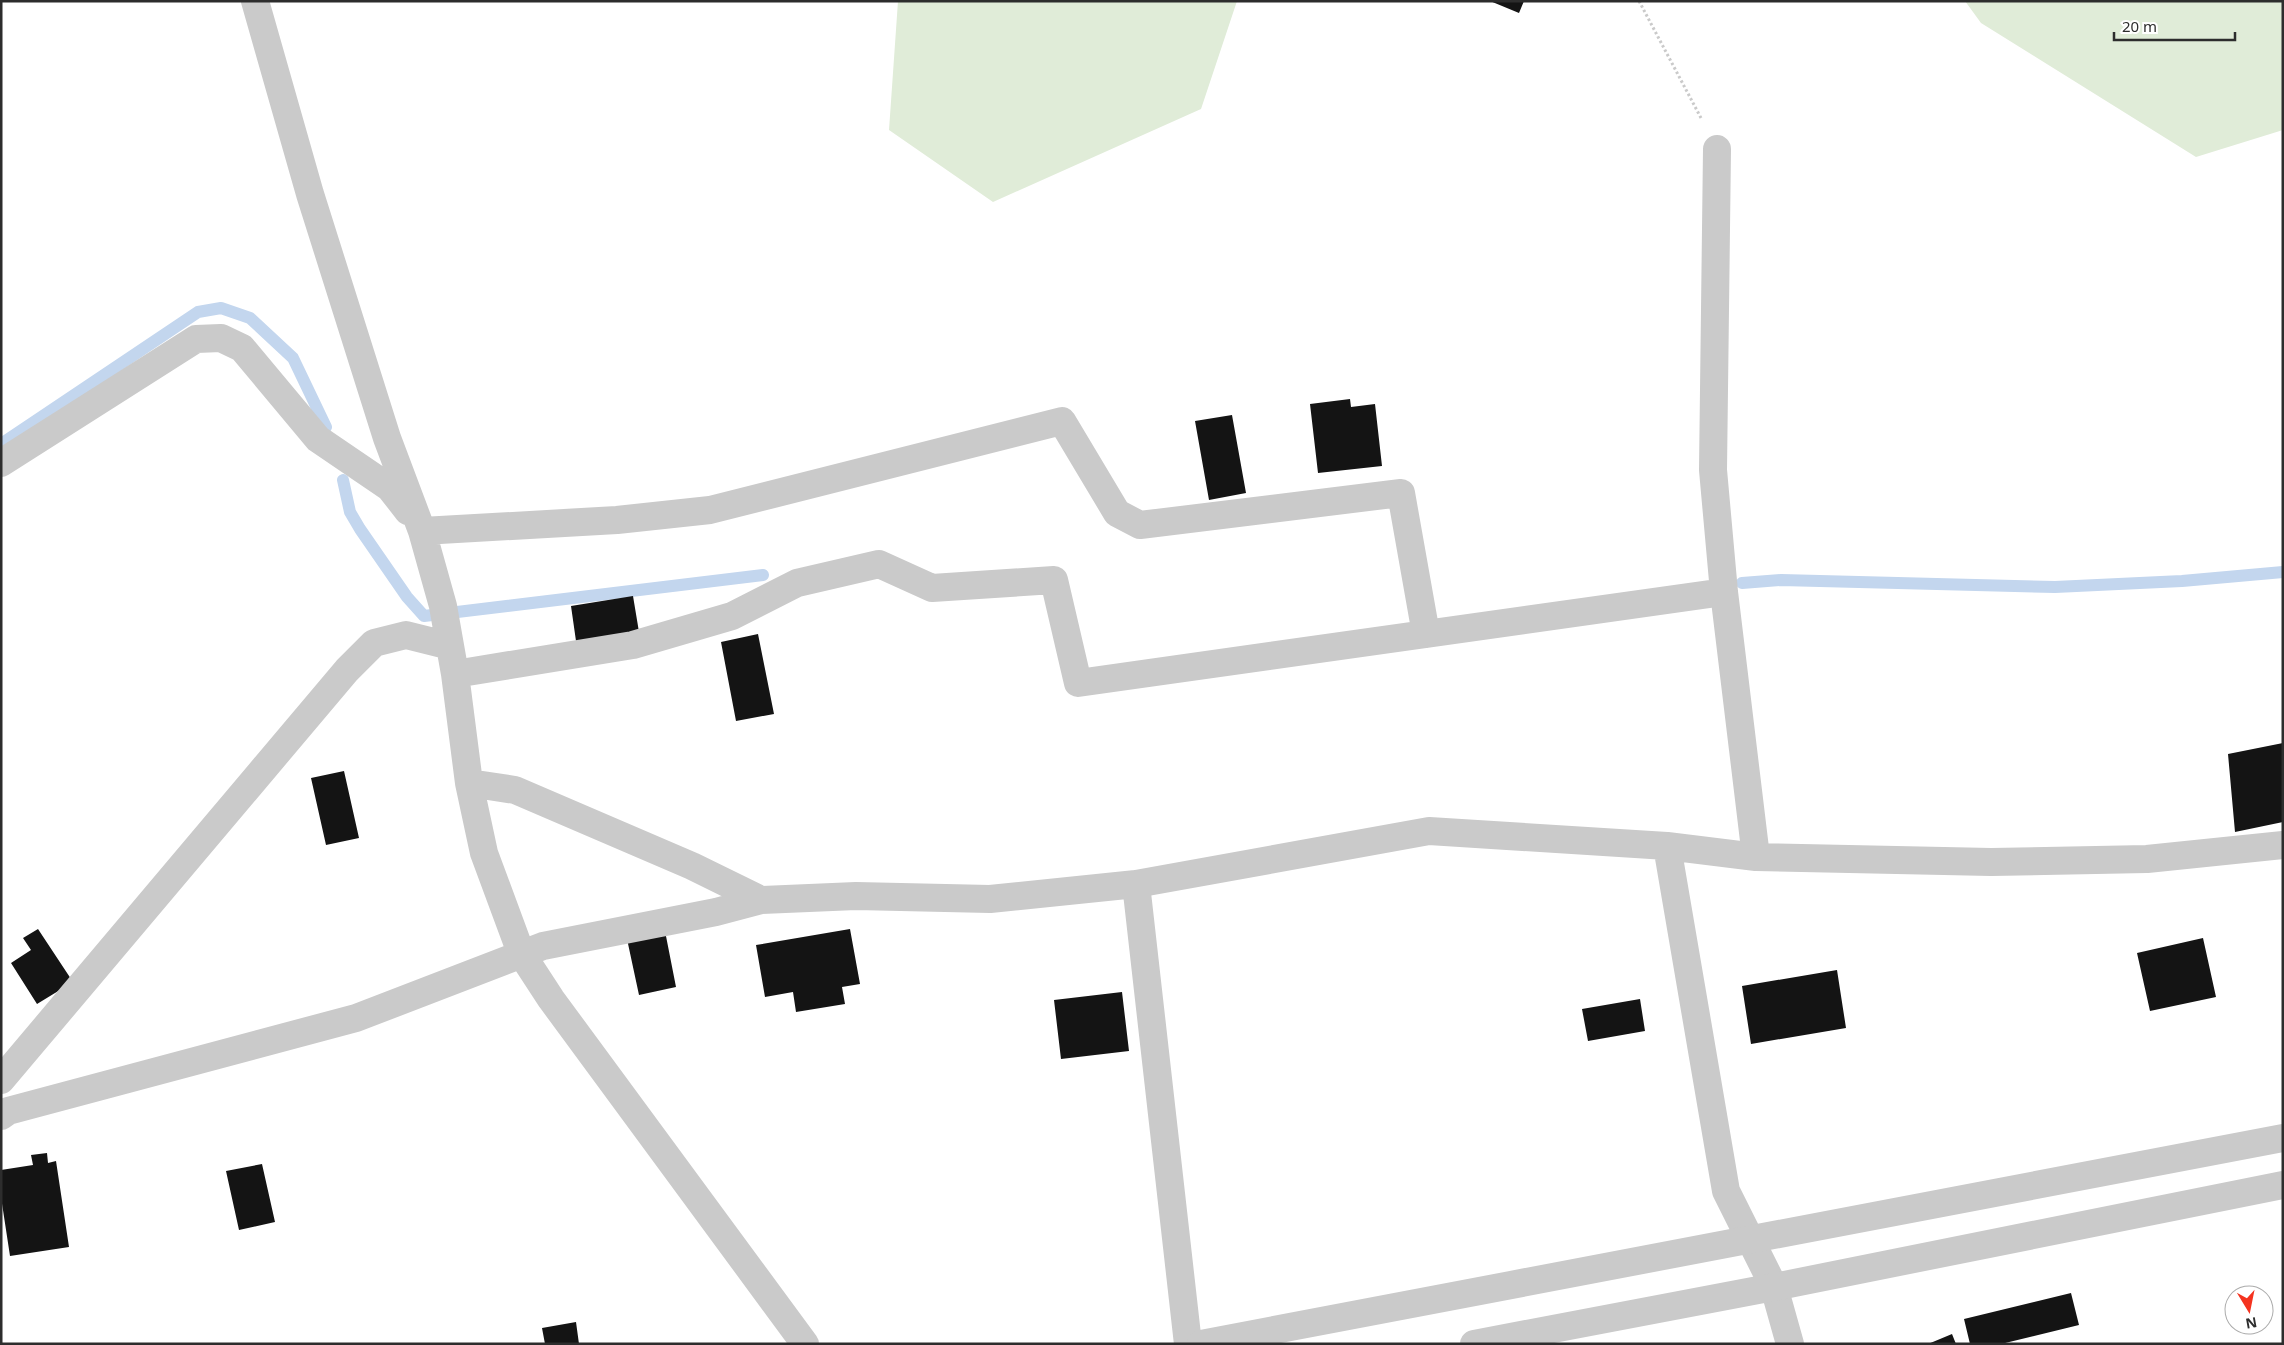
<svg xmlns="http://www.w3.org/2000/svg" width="2284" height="1345" font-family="'Noto Sans',sans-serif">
  <rect width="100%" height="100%" fill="#fff"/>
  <path fill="#e0ecd8" d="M 898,1 L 1237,1 L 1201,109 L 993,202 L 889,130 Z
    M 1965,1 L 2283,1 L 2283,130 L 2196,157 L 1981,23 Z"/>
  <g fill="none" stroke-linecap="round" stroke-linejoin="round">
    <path stroke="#c3d6ee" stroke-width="12" d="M 1,444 L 198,312 L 221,308 L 250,318 L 293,358 L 326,427
      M 343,480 L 350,512 L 360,529 L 407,597 L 424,616 L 763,575
      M 1742,583 L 1781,580 L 2055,587 L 2182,581 L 2283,572"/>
  </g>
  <path fill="#141414" d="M 1490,1 L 1524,1 L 1519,13 Z
    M 1350,399 L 1351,407 L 1375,404 L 1382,466 L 1318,473 L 1310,404 Z
    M 1232,415 L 1246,493 L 1209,500 L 1195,421 Z
    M 633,596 L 639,632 L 576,641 L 571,606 Z
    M 758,634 L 774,714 L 736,721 L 721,642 Z
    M 2283,743 L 2283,822 L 2235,832 L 2228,754 Z
    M 344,771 L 359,838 L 326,845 L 311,778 Z
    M 38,929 L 73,982 L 37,1004 L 11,963 L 31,950 L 23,938 Z
    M 850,929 L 860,984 L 842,987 L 845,1004 L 796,1012 L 793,992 L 765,997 L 756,945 Z
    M 665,931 L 676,987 L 639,995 L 627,939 Z
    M 2203,938 L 2216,997 L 2150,1011 L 2137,953 Z
    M 1837,970 L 1846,1028 L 1751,1044 L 1742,986 Z
    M 1122,992 L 1129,1051 L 1061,1059 L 1054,1000 Z
    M 1640,999 L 1645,1031 L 1588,1041 L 1582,1009 Z
    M 47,1153 L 48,1163 L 56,1161 L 69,1247 L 10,1256 L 1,1197 L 1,1170 L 33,1165 L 31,1155 Z
    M 262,1164 L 275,1222 L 239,1230 L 226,1171 Z
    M 2071,1293 L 2079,1325 L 2001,1344 L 1970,1344 L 1964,1319 Z
    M 576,1322 L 579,1344 L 545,1344 L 542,1328 Z
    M 1952,1334 L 1956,1344 L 1928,1344 Z"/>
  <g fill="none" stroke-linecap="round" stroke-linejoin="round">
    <path stroke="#cacaca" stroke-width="3" stroke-dasharray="2.5 2.5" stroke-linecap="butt" d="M 1639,1 L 1701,118"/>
    <path stroke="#cacaca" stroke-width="28" d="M 255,1 L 310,194 L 387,438 L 422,531 L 443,606 L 455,674 L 469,783 L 484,853 L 521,953 L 551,999 L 805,1344
      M 1717,149 L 1713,470 L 1724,592 L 1756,857
      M 1,463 L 196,339 L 221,338 L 242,348 L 318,439 L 390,488 L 408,511
      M 422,531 L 617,520 L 710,510 L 1062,421 L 1117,513 L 1140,525 L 1401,493 L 1426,634
      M 455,674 L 633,645 L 732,616 L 797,583 L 879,564 L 932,588 L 1054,580 L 1078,683 L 1724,592
      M 469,783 L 515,790 L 692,866 L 761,900 L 856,896 L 990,899 L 1136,884 L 1429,831 L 1667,846 L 1756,857 L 1991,862 L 2147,859 L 2283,845
      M 1667,846 L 1726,1191 L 1774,1287 L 1790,1344
      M 1136,884 L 1188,1344
      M 1,1080 L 347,670 L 374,643 L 406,635 L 450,646
      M 1,1116 L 8,1111 L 356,1018 L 543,946 L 716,912 L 761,900"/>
    <path stroke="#cacaca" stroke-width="28" d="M 1201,1344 L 2283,1138
      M 1474,1344 L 1774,1287 L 2283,1185"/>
  </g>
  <rect width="2284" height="1345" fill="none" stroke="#2d2d2d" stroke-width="5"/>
  <g transform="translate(2249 1310) rotate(170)"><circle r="24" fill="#ffffff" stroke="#ababab"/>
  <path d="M0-4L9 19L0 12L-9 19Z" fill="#f4331f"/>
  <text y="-8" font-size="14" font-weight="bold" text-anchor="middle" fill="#2d2d2d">N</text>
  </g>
  <path d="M2114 32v8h121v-8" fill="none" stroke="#2d2d2d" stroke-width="2.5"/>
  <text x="2122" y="32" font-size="15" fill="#2d2d2d" stroke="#ffffff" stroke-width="4" paint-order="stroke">20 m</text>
</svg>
